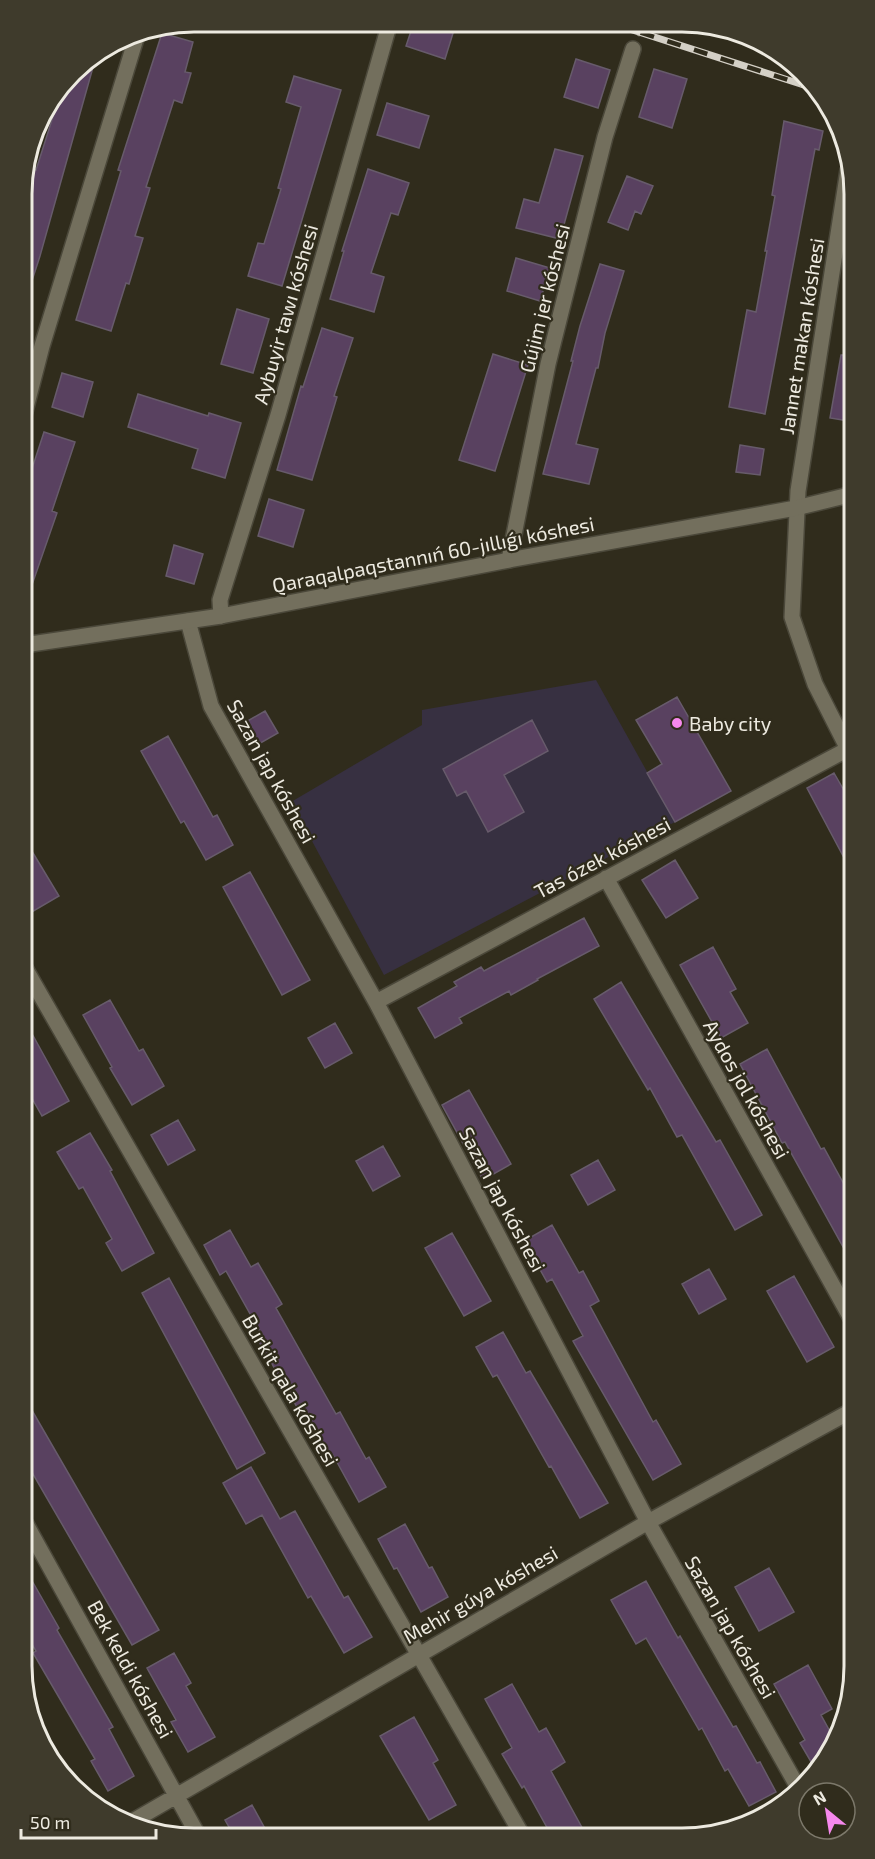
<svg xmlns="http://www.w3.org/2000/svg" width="875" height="1859" font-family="'Exo 2',sans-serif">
  <rect width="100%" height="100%" fill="#302c1c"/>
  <path fill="#373041" d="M 596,680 L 675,822 L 384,975 L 291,802 L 422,725 L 422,710 Z"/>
  <path fill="#594160" stroke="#675b6b" stroke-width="1.5" d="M 414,22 L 430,22 L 454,30 L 445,59 L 406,46 Z
    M 162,33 L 193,42 L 185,72 L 191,73 L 182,103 L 174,100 L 146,187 L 150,188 L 135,236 L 143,238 L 129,284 L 126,283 L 111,331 L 76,320 L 121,171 L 118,170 Z
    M 97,53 L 40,256 L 26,299 L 23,299 L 22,177 L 26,167 L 36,170 L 57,104 L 51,102 L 80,64 Z
    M 576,59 L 610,70 L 598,108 L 564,97 Z
    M 654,69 L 687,79 L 672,128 L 639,117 Z
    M 294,76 L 341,90 L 282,286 L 248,276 L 258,243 L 264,244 L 281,189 L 278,188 L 301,107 L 286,102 Z
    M 387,103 L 429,116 L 419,148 L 377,135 Z
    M 784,121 L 823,131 L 819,150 L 815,149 L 765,414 L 729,407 L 747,310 L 756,312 L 767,251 L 765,251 L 775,196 L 772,195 Z
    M 555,149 L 583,156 L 560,239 L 516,228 L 524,199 L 539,203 Z
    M 368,169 L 409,183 L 398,215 L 391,213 L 371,273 L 384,277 L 374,312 L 330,299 L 344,251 L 342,251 Z
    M 627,176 L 653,186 L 641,214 L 635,211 L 628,230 L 608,222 Z
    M 516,258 L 550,268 L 540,301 L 507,291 Z
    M 600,264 L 624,271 L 605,333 L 598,368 L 596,368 L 576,444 L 598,449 L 589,484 L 543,474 L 573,361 L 571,361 L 580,326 Z
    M 237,309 L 269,319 L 253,373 L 221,364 Z
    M 322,328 L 353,338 L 334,396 L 337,397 L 312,480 L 277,470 L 301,386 L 303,387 Z
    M 493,354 L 528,365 L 495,471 L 459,460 Z
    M 841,355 L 849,355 L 849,421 L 830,418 Z
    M 62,373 L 93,382 L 83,417 L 52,407 Z
    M 138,394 L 208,416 L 209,413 L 241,423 L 225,478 L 192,468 L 198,449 L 128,427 Z
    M 44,432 L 75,442 L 52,511 L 57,513 L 26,602 L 24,601 L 23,496 Z
    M 740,445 L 764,449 L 760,475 L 736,472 Z
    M 269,499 L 304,510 L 293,547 L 258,536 Z
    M 174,545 L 203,554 L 194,584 L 166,576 Z
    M 677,697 L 731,791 L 675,822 L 647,773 L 662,764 L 636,720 Z
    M 265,711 L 278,733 L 257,745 L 244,723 Z
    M 532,720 L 548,751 L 504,775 L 524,812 L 488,832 L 466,791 L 457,796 L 443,769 Z
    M 168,736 L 213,817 L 217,815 L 233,845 L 206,860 L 184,821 L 181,823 L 141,751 Z
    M 834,773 L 850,801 L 851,871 L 807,788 Z
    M 24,838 L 59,896 L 25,916 Z
    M 675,860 L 698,898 L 666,918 L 642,880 Z
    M 250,872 L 310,980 L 282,995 L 223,887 Z
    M 584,918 L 599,946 L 537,979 L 538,980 L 511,995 L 509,991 L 459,1018 L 462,1023 L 435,1038 L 418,1008 L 457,986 L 454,982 L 481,967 L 484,971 Z
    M 713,947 L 736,989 L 730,992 L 748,1023 L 721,1038 L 680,965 Z
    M 621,982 L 716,1142 L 720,1140 L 762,1215 L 735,1230 L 682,1135 L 677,1137 L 650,1088 L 648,1090 L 594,999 Z
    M 110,1000 L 139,1051 L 143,1049 L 164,1086 L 132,1105 L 110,1068 L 112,1067 L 83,1015 Z
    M 25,1021 L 69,1101 L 42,1116 L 25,1086 Z
    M 335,1023 L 352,1053 L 325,1068 L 308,1038 Z
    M 767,1049 L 821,1149 L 824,1148 L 852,1199 L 852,1263 L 785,1142 L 782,1143 L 740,1064 Z
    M 469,1090 L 511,1164 L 483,1180 L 442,1105 Z
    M 178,1120 L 195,1150 L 168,1165 L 151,1135 Z
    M 90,1133 L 112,1170 L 110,1171 L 154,1253 L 122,1271 L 106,1243 L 112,1239 L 83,1187 L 79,1189 L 57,1152 Z
    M 383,1146 L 400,1176 L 373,1191 L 356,1161 Z
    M 598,1160 L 615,1190 L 588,1205 L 571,1175 Z
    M 552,1225 L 579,1273 L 583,1271 L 599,1301 L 590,1306 L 653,1422 L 656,1420 L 681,1464 L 653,1480 L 573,1341 L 583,1336 L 552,1279 L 547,1282 L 524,1241 Z
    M 230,1230 L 251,1267 L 258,1263 L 282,1304 L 276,1308 L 311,1370 L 336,1414 L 340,1412 L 366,1459 L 369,1457 L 386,1487 L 359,1502 L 333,1455 L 330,1457 L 305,1412 L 301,1414 L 275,1369 L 258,1340 L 263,1337 L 226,1271 L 220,1275 L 204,1245 Z
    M 452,1233 L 491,1301 L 464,1316 L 425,1248 Z
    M 709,1269 L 726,1299 L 699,1314 L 682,1284 Z
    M 794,1276 L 834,1347 L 807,1362 L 767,1291 Z
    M 169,1278 L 265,1453 L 237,1469 L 142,1293 Z
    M 503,1332 L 526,1373 L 530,1371 L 608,1503 L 580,1518 L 551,1466 L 549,1467 L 497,1375 L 493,1377 L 476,1347 Z
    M 26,1400 L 159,1630 L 132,1645 L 26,1462 Z
    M 251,1467 L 280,1519 L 295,1511 L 344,1598 L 348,1596 L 372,1637 L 344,1653 L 311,1596 L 308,1598 L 262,1515 L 246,1524 L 223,1483 Z
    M 405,1524 L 429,1568 L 432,1567 L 448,1597 L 421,1612 L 397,1568 L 394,1569 L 378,1539 Z
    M 769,1568 L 794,1612 L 759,1631 L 735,1587 Z
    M 27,1572 L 59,1628 L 57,1630 L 113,1727 L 109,1729 L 134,1776 L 108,1791 L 91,1761 L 95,1759 L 33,1653 L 36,1651 L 27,1636 Z
    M 646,1581 L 678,1638 L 680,1636 L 733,1727 L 736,1726 L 757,1763 L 760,1762 L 776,1792 L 749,1806 L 728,1769 L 725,1771 L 702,1728 L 699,1730 L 646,1638 L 636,1644 L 611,1600 Z
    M 174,1653 L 191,1683 L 186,1686 L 215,1737 L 188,1752 L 171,1722 L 176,1720 L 147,1668 Z
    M 808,1665 L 832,1709 L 821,1715 L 832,1735 L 817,1772 L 800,1743 L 805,1740 L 774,1684 Z
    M 512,1684 L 539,1732 L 546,1728 L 565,1762 L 551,1771 L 585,1833 L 550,1833 L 524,1786 L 522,1788 L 502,1754 L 512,1748 L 485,1699 Z
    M 414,1717 L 438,1760 L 433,1763 L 456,1805 L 429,1820 L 380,1736 Z
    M 252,1805 L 268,1834 L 233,1834 L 225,1820 Z"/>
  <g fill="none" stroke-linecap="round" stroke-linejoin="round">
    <g stroke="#4b483a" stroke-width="18">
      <path id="minor" d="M 848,170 L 798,491 L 792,617 L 815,684 L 850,753
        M 23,419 L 42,346 L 138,32
        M 509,560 L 548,364 L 605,137 L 633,49
        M 221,616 L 220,600 L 278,415 L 390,22
        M 188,621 L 211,706 L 376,1002 L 648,1522 L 799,1789
        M 606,878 L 852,1320
        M 25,968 L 521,1833
        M 376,1002 L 848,749
        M 26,1524 L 198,1835
        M 133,1821 L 648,1522 L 853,1410"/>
    </g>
    <g stroke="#4b483a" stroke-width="18">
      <path id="tertiary" d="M 24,645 L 221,616 L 509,560 L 796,508 L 849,495"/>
    </g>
    <path stroke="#7d796b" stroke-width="3" stroke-dasharray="3 4.5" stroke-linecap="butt" d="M 638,36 L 644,24"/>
    <use href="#minor" stroke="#736f5d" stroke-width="15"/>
    <use href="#tertiary" stroke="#736f5d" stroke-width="15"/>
    <g stroke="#d4d0c6" stroke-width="7">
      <path id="rail" d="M 614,24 L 810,87"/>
    </g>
    <use href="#rail" stroke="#302c1c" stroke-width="4.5" stroke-dasharray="14" stroke-linecap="butt"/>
  </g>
  <circle fill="#f688ed" stroke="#302c1c" stroke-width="2" cx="677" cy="723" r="6"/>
  <g text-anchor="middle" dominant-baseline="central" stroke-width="4.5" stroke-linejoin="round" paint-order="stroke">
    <g font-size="20" fill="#edeae0" stroke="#302c1c">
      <text transform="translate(544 298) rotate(-76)">Gújim jer kóshesi</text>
      <text transform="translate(285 314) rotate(-74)">Aybuyir tawı kóshesi</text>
      <text transform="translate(801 336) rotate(-81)">Jannet makan kóshesi</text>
      <text transform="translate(433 554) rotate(-11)">Qaraqalpaqstannıń 60-jıllıǵı kóshesi</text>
      <text transform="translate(272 771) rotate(61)">Sazan jap kóshesi</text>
      <text transform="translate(602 857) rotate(-28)">Tas ózek kóshesi</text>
      <text transform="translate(747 1089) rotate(61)">Aydos jol kóshesi</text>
      <text transform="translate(503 1199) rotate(62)">Sazan jap kóshesi</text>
      <text transform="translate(291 1390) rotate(60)">Burkit qala kóshesi</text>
      <text transform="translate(480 1594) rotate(-30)">Mehir gúyа kóshesi</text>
      <text transform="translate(731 1627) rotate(60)">Sazan jap kóshesi</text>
      <text transform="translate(131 1669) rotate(61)">Bek keldi kóshesi</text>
    </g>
    <g font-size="20" fill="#edeae0" stroke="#302c1c" text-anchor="start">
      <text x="689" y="723">Baby city</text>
    </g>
  </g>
  <path d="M0 0H875V1859H0ZM194 32H682A162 162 0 0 1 844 194V1666A162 162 0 0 1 682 1828H194A162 162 0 0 1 32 1666V194A162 162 0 0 1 194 32Z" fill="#3f3b2c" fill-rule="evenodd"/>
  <path fill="none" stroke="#edeae0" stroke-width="3" d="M194 32H682A162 162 0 0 1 844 194V1666A162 162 0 0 1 682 1828H194A162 162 0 0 1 32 1666V194A162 162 0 0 1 194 32Z"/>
  <g transform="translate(827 1811) rotate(330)"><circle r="28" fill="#302c1c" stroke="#7c786a" stroke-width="1.5"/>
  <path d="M0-4.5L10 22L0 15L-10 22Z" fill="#f688ed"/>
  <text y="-9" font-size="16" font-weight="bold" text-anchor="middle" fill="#edeae0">N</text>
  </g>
  <path d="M21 1829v9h135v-9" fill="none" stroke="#edeae0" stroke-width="3"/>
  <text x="30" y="1829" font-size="18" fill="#edeae0" stroke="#302c1c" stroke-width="4.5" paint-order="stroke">50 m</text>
</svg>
